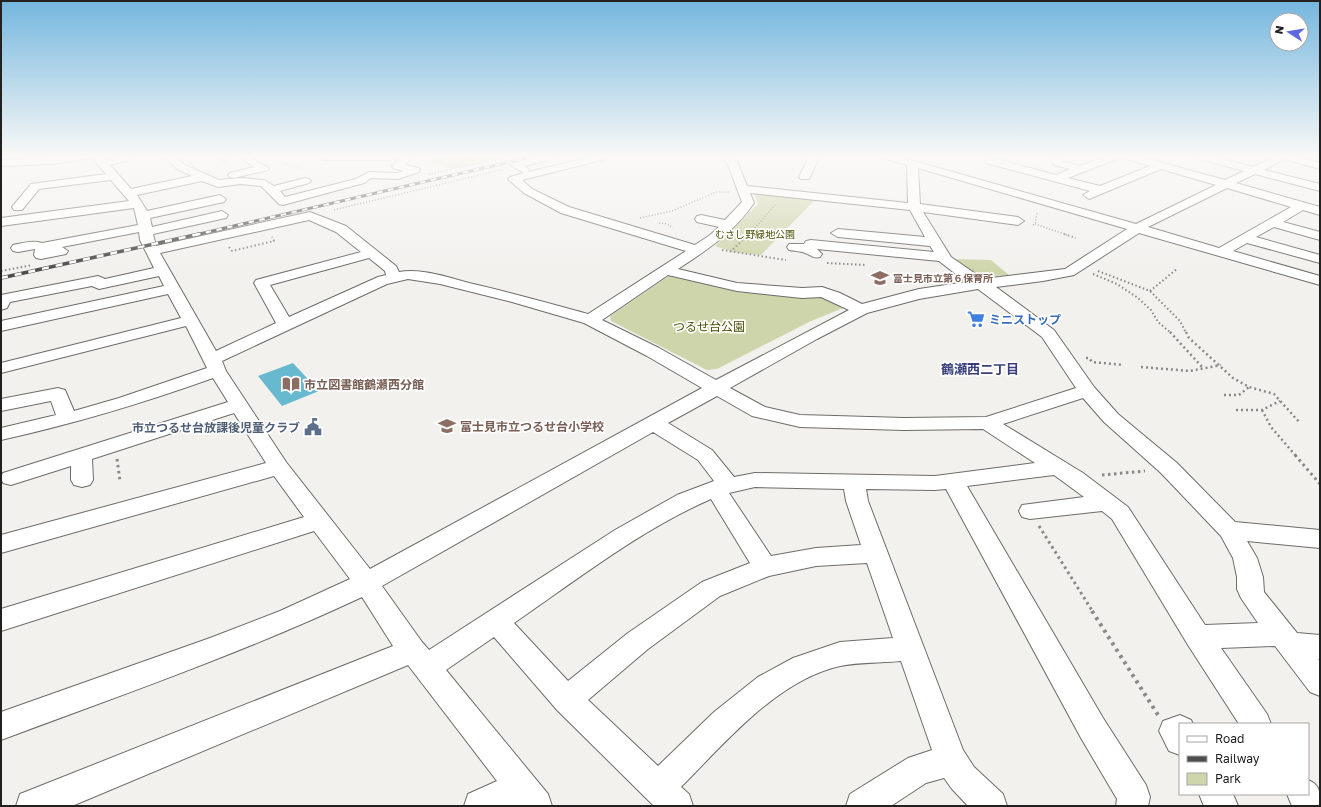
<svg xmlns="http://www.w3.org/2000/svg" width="1321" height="807" font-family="'Golos Text','Noto Sans JP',sans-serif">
  <rect width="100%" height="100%" fill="#f3f1ee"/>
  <path fill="#cfd5ab" d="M 437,157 L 503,157 L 452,169 L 425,161 Z
    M 754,193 L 816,199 L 761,255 L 733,252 L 715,246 L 758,204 Z
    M 953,259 L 991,260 L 1009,275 C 978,277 979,276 953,259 Z
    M 669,276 L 728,289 L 821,296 L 843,304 L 843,308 L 809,322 L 717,369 L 707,370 L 611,321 L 610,316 Z"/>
  <path fill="#66b9ce" d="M 293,363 L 319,391 L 282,406 L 258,376 Z"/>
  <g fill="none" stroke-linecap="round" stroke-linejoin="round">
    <g stroke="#6d6c69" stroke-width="2">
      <path id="minor" d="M 64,157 L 102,157 L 105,160 L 127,157 L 128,159 L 127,161 L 110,165 L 131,189 L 192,176 L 177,169 L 165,157 L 176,157 L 185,165 L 219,180 L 240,178 L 264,180 L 274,186 L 305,178 L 309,179 L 311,181 L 309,183 L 280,191 L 285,197 L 356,179 L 369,172 L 397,173 L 403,171 L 393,168 L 392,166 L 401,157 L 412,157 L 405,165 L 419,168 L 420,170 L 419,172 L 398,179 L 371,178 L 364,183 L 283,205 L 279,204 L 261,186 L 240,184 L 218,187 L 202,181 L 137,195 L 147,211 L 220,195 L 226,199 L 224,202 L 150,218 L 152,227 L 222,211 L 228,215 L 226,218 L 153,234 L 156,246 L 310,212 L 346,226 L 396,266 L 399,272 C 421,268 447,277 469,283 C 509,292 548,303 588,314 L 686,251 L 561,213 L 524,193 L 510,181 L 508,179 L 510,177 L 524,173 L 510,165 L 511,163 L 537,157 L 553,157 L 552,159 L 525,166 L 529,170 L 528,172 L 591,157 L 607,157 L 606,159 L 522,180 L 532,189 L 569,207 L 695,245 L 710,235 L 719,227 L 697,222 L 695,219 L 697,216 L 701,215 L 725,220 L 742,202 L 728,165 L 722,157 L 732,157 L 738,164 L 747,186 L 908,203 L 907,165 L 886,159 L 885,157 L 900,157 L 1136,224 L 1216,185 L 1161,169 L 1089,199 L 1083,195 L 1090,191 L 986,163 L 986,157 L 996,157 L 996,159 L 1056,175 L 1070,169 L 1054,165 L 1050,157 L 1060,157 L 1062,161 L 1080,166 L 1105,157 L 1118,157 L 1117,159 L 1068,178 L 1100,186 L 1150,166 L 1127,159 L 1126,157 L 1141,157 L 1225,180 L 1244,171 L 1200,159 L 1199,157 L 1214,157 L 1253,167 L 1274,157 L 1297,157 L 1320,163 L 1320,169 L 1284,159 L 1264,170 L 1320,184 L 1320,191 L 1255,174 L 1236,183 L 1320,207 L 1320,215 L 1303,210 L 1283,222 L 1320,232 L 1320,240 L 1274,227 L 1256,237 L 1320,255 L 1320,263 L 1247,243 L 1233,251 L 1320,276 L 1320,285 L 1139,233 L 1074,275 L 1043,281 L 996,287 L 1054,330 L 1094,387 L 1118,414 L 1177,463 L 1235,522 L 1320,530 L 1320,548 L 1247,541 L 1257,558 L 1263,577 L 1264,592 L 1297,633 L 1320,635 L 1320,659 L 1318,659 L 1320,661 L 1320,696 L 1310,692 L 1275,646 L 1221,648 L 1267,714 L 1271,724 L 1239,724 L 1188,645 L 1112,519 L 1102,511 L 1030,519 L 1022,517 L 1019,511 L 1022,505 L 1084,497 L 1054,475 L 967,486 L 1103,718 L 1146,785 L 1150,797 L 1148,806 L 1116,806 L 1117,799 L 1081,738 L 946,489 L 935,490 L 866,489 L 868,501 L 963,750 L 974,767 L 1003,794 L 1007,806 L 968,806 L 952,789 L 944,778 L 926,783 L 891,806 L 846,806 L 850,794 L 908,758 L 932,750 L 901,661 C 881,663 859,662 840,666 C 777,680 725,743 681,787 L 689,794 L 693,806 L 654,806 L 557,710 L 494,637 L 446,670 L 548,794 L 552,806 L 464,806 L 468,794 L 497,781 L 408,665 L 72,806 L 16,806 L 20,794 L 393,646 L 362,597 C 245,652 122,695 1,740 L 1,712 L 210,638 L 280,611 L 350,579 L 314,531 L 1,631 L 1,609 L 304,517 L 274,476 L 1,553 L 1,535 L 266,463 L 234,413 L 92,459 L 93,480 L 90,485 L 82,487 L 74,485 L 71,480 L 71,466 L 11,485 L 3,483 L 1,477 L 3,473 L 228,402 L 213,378 C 143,403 73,424 1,440 L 1,428 L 56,415 L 51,401 L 1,411 L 1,399 L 58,388 L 65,390 L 74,411 L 119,398 L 207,368 L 186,326 L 1,373 L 1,363 L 181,318 L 168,294 L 1,331 L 1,321 L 164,286 L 159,276 L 99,289 L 92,286 L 10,302 L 7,308 L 1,310 L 1,295 L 98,276 L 105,279 L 154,268 L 140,240 L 139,232 L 62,247 L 68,251 L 66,254 L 41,259 L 36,258 L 34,255 L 35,249 L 18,252 L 13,251 L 11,248 L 13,245 C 23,243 33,240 42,243 L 138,225 L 134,208 L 1,226 L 1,218 L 129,201 L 111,180 L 39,189 L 22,210 L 14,210 L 12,207 L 31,184 L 106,174 L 92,158 L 52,164 L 1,166 L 1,160 ZM 918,168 L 1127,229 L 1065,269 L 983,279 L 951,257 L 923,212 L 1018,225 L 1024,221 L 1018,217 L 920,204 ZM 1227,188 L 1291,207 L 1219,248 L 1148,227 ZM 750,193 L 910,210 L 925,237 L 838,229 L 831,233 L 838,237 L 930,246 L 934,252 L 811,240 L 806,241 L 804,244 L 789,244 L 787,247 L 789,250 C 794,251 801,251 805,253 C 812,255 812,259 820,257 L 822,254 L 817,249 L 939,261 L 966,282 L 919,289 L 862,304 L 840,293 L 822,287 L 802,288 L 737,283 L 678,269 C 707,250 734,232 754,203 ZM 309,220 L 336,232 L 361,252 L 256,280 L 254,283 L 276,323 L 216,351 L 160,253 ZM 369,258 L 385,271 L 386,275 L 378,277 L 289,317 L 270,285 ZM 668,275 L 737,291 L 802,298 L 821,297 L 849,310 L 716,380 L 659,348 L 602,320 ZM 408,279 L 440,284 L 512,302 L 584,323 L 647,356 L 702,388 L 370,569 L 286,462 L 226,371 L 222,361 L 387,284 ZM 978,289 L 1042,337 L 1076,388 L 986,417 L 904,418 L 800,415 L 765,407 L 730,388 L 817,339 L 867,313 L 919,299 ZM 717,396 L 752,416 L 800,427 L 904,430 L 983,429 L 1035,463 L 935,476 L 755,473 L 734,477 L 712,450 L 668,423 ZM 1083,398 L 1104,422 L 1161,473 L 1221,536 L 1233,558 L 1237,577 L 1237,589 L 1241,598 L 1258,623 L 1205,625 L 1128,507 L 1083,473 L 1003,424 ZM 653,432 L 698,460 L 714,481 L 677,495 L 615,530 L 429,650 L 422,642 L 382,586 ZM 755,487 L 844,489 L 846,501 L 861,545 L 816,548 L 771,556 L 729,493 ZM 711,499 L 750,563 L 702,582 L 628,633 L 568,681 L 514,623 C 578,579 640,530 711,499 ZM 867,563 L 893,638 L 840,642 L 793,658 L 758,677 L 714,712 L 658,766 L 588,700 L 648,649 L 720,596 L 769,576 L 816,566 Z
        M 217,157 L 228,157 L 229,158 L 224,161 Z
        M 249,157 L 269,168 L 268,170 L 234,178 L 230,177 L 228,175 L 230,173 L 254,167 L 244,160 Z
        M 319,157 L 396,157 L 391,160 L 324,160 Z
        M 809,157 L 819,157 L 809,179 L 801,179 L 799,177 Z
        M 1180,715 L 1191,720 L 1193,724 L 1180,724 L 1180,755 L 1169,751 L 1159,731 L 1163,721 Z
        M 1308,780 C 1321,785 1320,794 1320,806 L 1292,806 L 1287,794 L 1308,794 Z
        M 1199,794 L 1233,794 L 1238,806 L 1204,806 Z"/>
    </g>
    <path stroke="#8a8987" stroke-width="1.5" stroke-dasharray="1 2" stroke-linecap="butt" d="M 278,157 L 283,163 L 302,169
      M 448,157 L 435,160 L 452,164 L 476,157
      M 429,174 L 504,158
      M 334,210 L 500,170 L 502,172
      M 640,218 L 672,211 L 716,192 L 729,192
      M 659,223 L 667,224 L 673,228
      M 1035,224 L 1067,235
      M 1033,225 L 1035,224 L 1037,212
      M 749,235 L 775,205"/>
    <path stroke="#8a8987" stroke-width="2" stroke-dasharray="1.5 2.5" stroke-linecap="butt" d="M 1064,234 L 1076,238
      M 229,247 L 232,251 L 274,241 L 272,237
      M 722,250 L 786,260
      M 730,252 L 749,234
      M 827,263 L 866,265
      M 1,271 L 32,265
      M 1098,271 L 1150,291 L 1180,321 L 1186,333
      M 1093,274 L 1117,284 L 1138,298 L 1151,310 L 1158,322 L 1171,333
      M 1150,291 L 1177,269"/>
    <path stroke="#8a8987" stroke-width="2.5" stroke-dasharray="2 3" stroke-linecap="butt" d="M 1170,332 L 1203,368
      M 1186,332 L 1189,338 L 1233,378 L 1249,387 L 1274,394 L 1300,423
      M 1086,358 L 1089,358 L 1092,362 L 1123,365
      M 1141,367 L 1190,371 L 1221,365
      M 1224,395 L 1239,395 L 1249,387
      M 1236,410 L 1262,410 L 1280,401
      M 1262,410 L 1271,427 L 1296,456"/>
    <path stroke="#8a8987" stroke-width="3" stroke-dasharray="2.5 3.5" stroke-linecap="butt" d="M 1295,455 L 1320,484
      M 117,459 L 120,481
      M 1102,475 L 1145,471
      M 1039,526 L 1093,612"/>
    <path stroke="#8a8987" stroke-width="4" stroke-dasharray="3 4.5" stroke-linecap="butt" d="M 1092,611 L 1158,715"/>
    <use href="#minor" fill="#fff" fill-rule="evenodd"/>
    <g stroke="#4e4d4b" stroke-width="3">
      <path id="rail-far1" d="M 195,235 L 531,157"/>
    </g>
    <g stroke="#4e4d4b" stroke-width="3.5">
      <path id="rail" d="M 1,278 L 199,234"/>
    </g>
    <use href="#rail-far1" stroke="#fff" stroke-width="2" stroke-dasharray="5.5" stroke-linecap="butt"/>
    <use href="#rail" stroke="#fff" stroke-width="2.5" stroke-dasharray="7" stroke-linecap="butt"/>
  </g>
  <linearGradient id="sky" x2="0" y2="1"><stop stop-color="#74b6de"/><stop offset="0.58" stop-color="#faf9f7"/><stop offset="1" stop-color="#faf9f7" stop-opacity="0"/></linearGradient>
  <rect width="1321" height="270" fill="url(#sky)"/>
  <defs>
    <g id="school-bare" transform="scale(1.38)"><path d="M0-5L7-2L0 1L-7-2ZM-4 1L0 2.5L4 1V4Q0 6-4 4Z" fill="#8d6e63" stroke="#fff" stroke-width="2.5" paint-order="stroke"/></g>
    <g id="supermarket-bare" transform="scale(1.38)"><path d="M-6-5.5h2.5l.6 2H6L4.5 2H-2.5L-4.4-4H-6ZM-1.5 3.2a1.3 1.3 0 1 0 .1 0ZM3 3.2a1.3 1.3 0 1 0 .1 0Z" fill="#3f7fe0" stroke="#fff" stroke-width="2.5" paint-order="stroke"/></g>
    <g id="library-bare" transform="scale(1.38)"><path d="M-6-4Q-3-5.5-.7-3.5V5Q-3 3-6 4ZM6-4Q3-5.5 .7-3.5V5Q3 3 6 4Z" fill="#8d6e63" stroke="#fff" stroke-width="2.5" paint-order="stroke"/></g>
    <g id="civic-bare" transform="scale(1.38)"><path d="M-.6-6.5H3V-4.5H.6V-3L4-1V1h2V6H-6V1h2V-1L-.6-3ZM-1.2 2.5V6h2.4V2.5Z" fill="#5c6f8a" stroke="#fff" stroke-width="2.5" paint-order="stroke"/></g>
  </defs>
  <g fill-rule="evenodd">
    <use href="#school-bare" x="880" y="278"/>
    <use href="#supermarket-bare" x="976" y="319"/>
    <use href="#library-bare" x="291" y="384"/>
    <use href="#school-bare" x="447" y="426"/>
    <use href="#civic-bare" x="313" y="427"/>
  </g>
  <g text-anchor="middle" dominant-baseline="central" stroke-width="3.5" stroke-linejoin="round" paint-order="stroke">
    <g font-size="10" fill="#494e00" stroke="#fff">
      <text x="755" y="234">むさし野緑地公園</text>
    </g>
    <g font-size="10" font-weight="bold" fill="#785e54" stroke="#fff" text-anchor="start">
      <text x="893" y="278">富士見市立第６保育所</text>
    </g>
    <g font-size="12" font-weight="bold" fill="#366cbe" stroke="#fff" text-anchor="start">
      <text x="989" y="319">ミニストップ</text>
    </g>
    <g font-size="12" fill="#494e00" stroke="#fff">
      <text x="709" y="326">つるせ台公園</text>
    </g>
    <g font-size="12" font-weight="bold" fill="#785e54" stroke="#fff" text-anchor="start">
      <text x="304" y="384">市立図書館鶴瀬西分館</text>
      <text x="460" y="426">富士見市立つるせ台小学校</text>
    </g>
    <g font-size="12" font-weight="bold" fill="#4e5e75" stroke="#fff" text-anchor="end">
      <text x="300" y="427">市立つるせ台放課後児童クラブ</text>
    </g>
    <g font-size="13" font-weight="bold" fill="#383f7a" stroke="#fff">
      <text x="980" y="369">鶴瀬西二丁目</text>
    </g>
  </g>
  <rect width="1321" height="807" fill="none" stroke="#222120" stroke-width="4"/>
  <rect x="1179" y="723" width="130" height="72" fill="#ffffff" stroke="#a7a6a6"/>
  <rect x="1187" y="736" width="20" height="6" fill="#ffffff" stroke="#a7a6a6"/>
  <text x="1215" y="743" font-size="12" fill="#222120">Road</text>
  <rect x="1187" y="756" width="20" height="6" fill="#4e4d4b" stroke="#a7a6a6"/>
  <text x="1215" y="763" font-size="12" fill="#222120">Railway</text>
  <rect x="1187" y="773" width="20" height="12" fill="#cfd5ab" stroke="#a7a6a6"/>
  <text x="1215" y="783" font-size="12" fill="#222120">Park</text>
  <g transform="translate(1289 32) rotate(282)"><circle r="19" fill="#ffffff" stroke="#a7a6a6"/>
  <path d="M0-3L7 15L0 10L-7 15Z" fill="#6068e0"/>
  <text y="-6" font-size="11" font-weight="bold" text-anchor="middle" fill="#222120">N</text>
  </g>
</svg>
